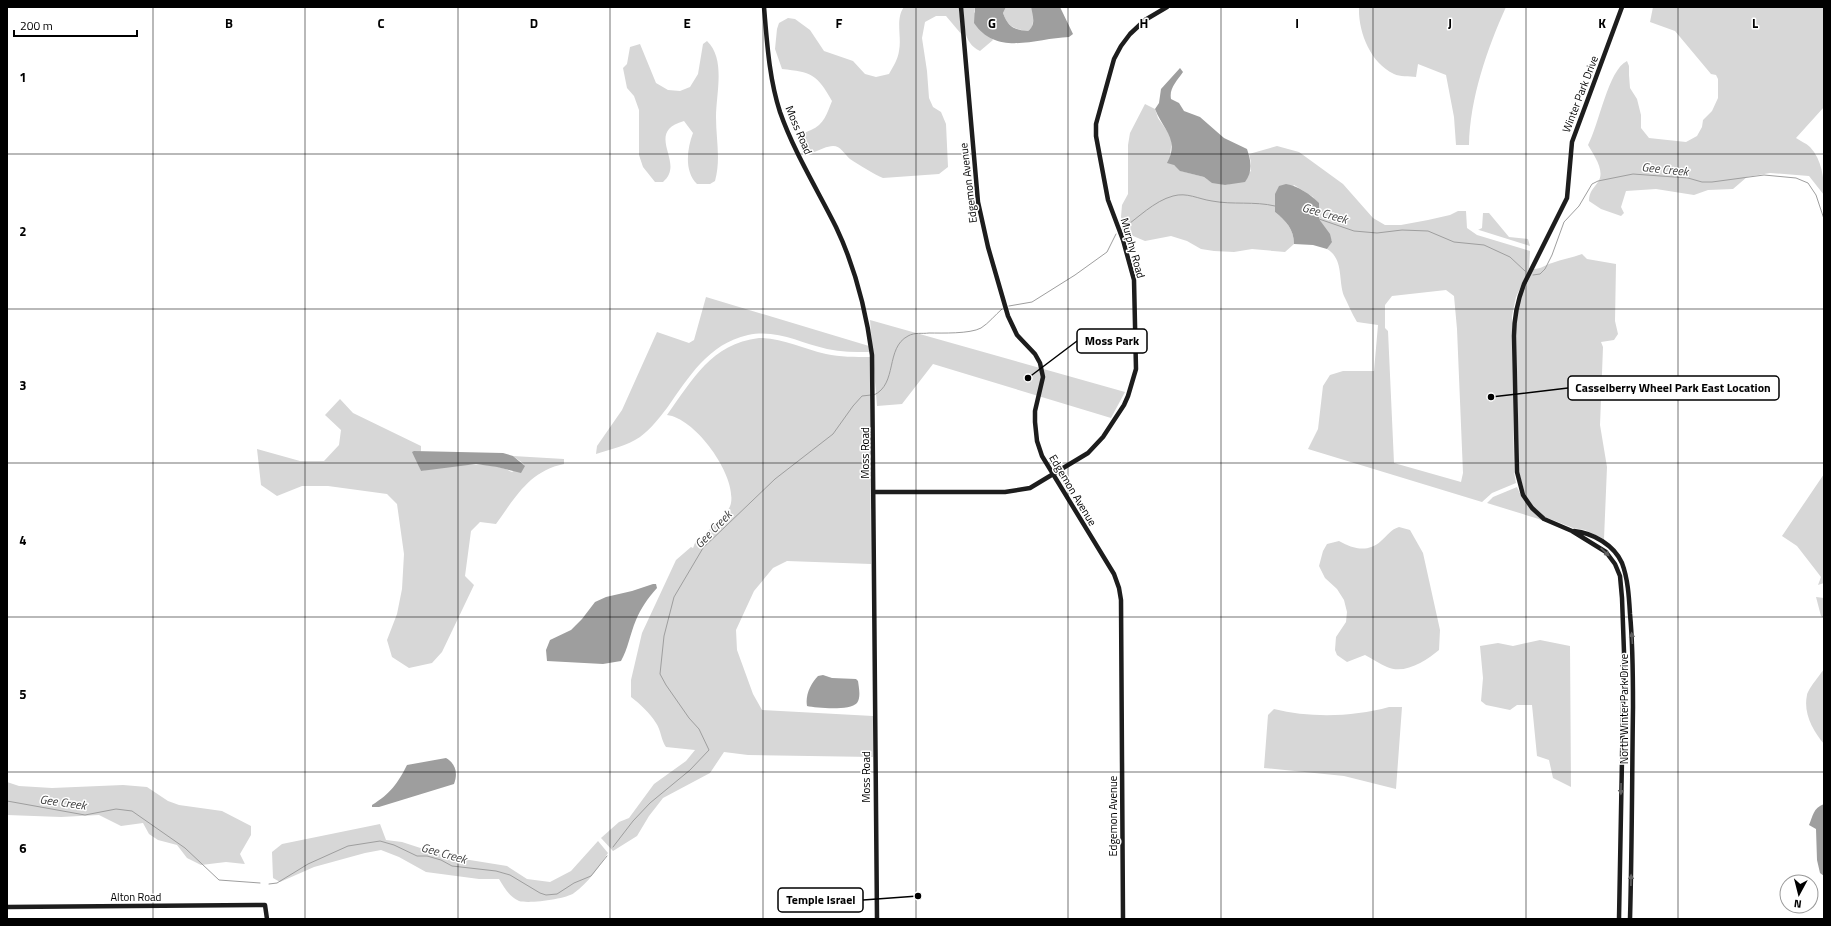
<svg xmlns="http://www.w3.org/2000/svg" width="1831" height="926" font-family="'Titillium Web',sans-serif">
  <rect width="100%" height="100%" fill="#fff"/>
  <path fill="#d7d7d7" fill-rule="evenodd" d="M 904,7 L 959,7 L 962,35 L 946,16 L 936,16 L 925,22 L 922,38 L 927,71 L 929,98 L 933,107 L 941,112 L 946,124 L 948,167 L 939,174 L 883,178 C 875,175 858,164 850,159 C 844,154 841,146 833,146 C 827,146 820,150 814,152 C 807,148 802,144 799,136 C 803,133 807,132 811,130 C 824,125 827,113 832,101 C 817,74 811,72 782,69 L 775,49 L 777,29 L 779,23 L 788,18 L 795,19 L 810,30 L 824,51 L 853,61 L 865,74 L 876,77 L 889,74 C 893,67 898,59 899,51 C 902,37 895,19 904,7 Z
    M 963,7 L 975,7 L 974,12 L 993,40 L 980,51 C 962,42 965,25 963,7 Z
    M 1006,7 L 1031,7 L 1034,15 L 1032,28 L 1028,31 C 1014,29 1008,27 1003,13 Z
    M 1359,7 L 1506,7 C 1487,49 1470,98 1469,145 L 1456,145 L 1454,117 L 1446,75 L 1418,64 L 1416,77 C 1409,76 1400,77 1394,74 C 1370,63 1358,31 1359,7 Z
    M 1653,7 L 1824,7 L 1824,107 L 1796,138 C 1800,141 1806,143 1810,147 C 1822,160 1824,178 1824,195 L 1809,176 L 1770,173 L 1747,177 L 1733,189 L 1708,190 L 1694,195 L 1656,189 L 1626,191 L 1621,207 L 1624,213 L 1621,216 L 1601,209 L 1589,201 C 1589,192 1593,189 1598,182 C 1606,171 1593,154 1588,145 C 1599,125 1608,70 1627,61 L 1629,66 L 1629,75 L 1630,88 L 1637,99 L 1641,115 L 1641,128 L 1649,138 L 1686,142 L 1697,136 L 1702,127 L 1703,120 L 1712,111 L 1718,98 L 1718,79 L 1716,75 L 1711,74 L 1675,31 L 1650,22 Z
    M 707,41 C 726,59 716,94 716,117 C 716,139 721,159 715,181 L 710,184 L 697,184 C 684,171 687,149 693,133 L 684,121 C 648,131 677,156 669,174 C 668,177 665,180 663,182 L 655,182 L 643,167 L 639,155 L 639,110 L 634,96 L 627,88 L 623,68 L 627,64 L 630,47 L 640,44 L 656,83 L 668,90 L 680,91 L 690,87 L 698,74 L 703,44 Z
    M 1145,104 L 1155,109 L 1158,118 L 1172,138 L 1170,156 L 1174,165 L 1181,171 L 1204,177 L 1208,180 L 1225,185 L 1234,183 L 1251,171 L 1251,162 L 1249,154 L 1277,146 L 1299,152 L 1343,184 L 1373,218 L 1385,225 L 1401,225 L 1428,220 L 1450,215 L 1458,211 L 1466,211 L 1467,228 L 1477,235 L 1530,251 L 1529,269 L 1516,297 L 1512,316 L 1514,472 L 1516,483 L 1492,493 L 1482,502 L 1308,449 L 1318,429 L 1323,386 L 1330,375 L 1343,371 L 1374,371 L 1378,325 L 1357,322 C 1352,314 1348,304 1344,296 C 1338,280 1344,259 1327,249 L 1332,241 L 1319,219 L 1320,211 L 1313,197 L 1294,185 L 1275,212 C 1286,221 1294,229 1294,244 L 1285,252 L 1252,249 L 1234,252 L 1214,251 L 1201,249 L 1187,241 L 1171,236 L 1145,241 L 1126,233 L 1121,217 L 1122,205 L 1128,194 L 1128,145 L 1130,133 ZM 1446,290 L 1454,296 L 1457,329 L 1463,473 L 1461,482 L 1394,463 L 1388,331 L 1385,328 L 1385,305 L 1392,296 Z
    M 1483,213 L 1489,213 L 1509,237 L 1528,239 L 1530,246 L 1479,230 L 1478,230 L 1482,228 Z
    M 1582,254 L 1587,259 L 1616,264 L 1615,321 L 1618,334 L 1614,340 L 1601,342 L 1603,347 L 1600,425 L 1607,467 L 1604,539 L 1585,530 L 1573,528 L 1545,517 L 1533,506 L 1525,494 L 1519,472 L 1516,316 L 1520,298 L 1534,269 C 1541,269 1545,265 1552,263 C 1562,259 1572,258 1582,254 Z
    M 706,297 L 869,346 L 869,352 C 855,352 841,352 827,349 C 800,343 777,329 748,335 C 708,344 689,377 667,408 C 659,418 651,429 640,437 C 627,446 611,449 596,454 L 597,446 L 622,410 L 657,332 L 689,343 L 694,340 Z
    M 870,320 L 1125,392 L 1111,418 L 933,364 L 902,404 L 877,406 Z
    M 759,338 C 783,338 803,349 826,354 C 840,357 855,357 870,357 L 871,564 L 787,561 L 773,568 L 754,591 L 736,630 L 737,650 L 753,694 L 762,710 L 873,716 L 873,757 L 748,755 L 724,752 L 710,773 L 663,798 L 649,816 L 637,836 L 613,851 L 601,838 L 619,822 L 629,818 L 654,784 L 686,761 L 695,750 L 666,747 C 661,740 661,730 656,723 C 650,713 640,704 631,697 L 631,680 L 642,633 L 676,560 L 691,547 L 693,548 C 694,546 694,545 695,543 C 696,541 700,539 702,537 C 710,528 729,514 731,503 C 736,474 695,418 667,415 C 693,379 711,344 759,338 Z
    M 340,399 L 353,413 L 421,446 L 421,452 L 414,451 L 421,471 C 447,466 487,459 512,472 L 524,464 L 513,456 L 564,459 L 564,464 C 529,471 515,498 496,524 L 480,522 L 471,531 L 465,576 L 474,585 L 442,652 L 432,663 L 409,668 L 392,657 L 387,640 L 397,614 L 402,589 L 404,554 L 397,504 L 387,494 L 328,486 L 302,486 L 277,496 L 261,485 L 257,449 L 300,461 L 324,461 L 339,445 L 341,430 L 325,415 Z
    M 1824,474 L 1824,583 L 1818,585 L 1821,577 L 1797,546 L 1782,536 Z
    M 1517,487 C 1523,501 1531,510 1542,520 L 1487,503 L 1493,497 Z
    M 1399,527 L 1410,530 L 1423,553 L 1440,630 L 1439,650 C 1426,661 1404,675 1387,667 C 1380,664 1373,659 1365,655 L 1347,662 L 1337,655 L 1335,650 L 1336,637 L 1346,622 L 1347,612 L 1344,600 L 1337,589 L 1325,578 L 1319,566 L 1323,551 L 1327,544 L 1339,541 C 1353,549 1368,553 1381,541 C 1388,535 1390,530 1399,527 Z
    M 1816,597 L 1824,598 L 1824,618 L 1821,616 Z
    M 1540,640 L 1570,646 L 1571,787 L 1553,778 L 1549,760 L 1537,756 L 1532,705 L 1517,705 L 1510,710 L 1486,705 L 1481,701 L 1483,678 L 1480,646 L 1498,643 L 1513,646 Z
    M 1824,669 L 1824,744 C 1813,731 1803,713 1807,695 C 1808,689 1820,675 1824,669 Z
    M 1389,707 L 1402,707 L 1396,789 L 1344,776 L 1264,768 L 1268,715 L 1274,709 C 1310,718 1353,717 1389,707 Z
    M 7,782 L 19,786 L 52,788 L 123,785 L 147,787 L 168,801 L 179,805 L 222,811 L 251,826 L 251,835 L 240,854 L 245,864 L 226,862 L 201,865 L 187,858 L 177,845 L 158,840 L 149,834 L 143,823 L 121,826 L 99,815 L 61,817 L 7,815 Z
    M 380,824 L 386,840 L 402,842 L 445,856 L 507,866 L 527,879 L 550,882 L 571,871 L 598,841 L 608,853 C 599,867 588,883 574,893 C 566,899 529,904 519,901 C 509,897 504,887 499,879 L 479,879 L 426,872 L 399,857 L 381,850 L 365,853 L 314,867 L 280,882 L 273,878 L 272,852 L 282,844 Z"/>
  <path fill="#9e9e9e" d="M 975,7 L 1006,7 L 1003,13 C 1008,27 1014,30 1028,31 C 1036,25 1033,16 1031,7 L 1060,7 L 1073,34 L 1069,37 C 1036,38 997,57 974,23 Z
    M 1180,68 L 1183,72 C 1177,81 1169,88 1171,99 L 1179,103 L 1184,111 L 1200,117 L 1224,138 L 1247,149 C 1251,161 1253,171 1245,182 L 1225,185 L 1212,183 L 1204,177 L 1180,171 L 1174,165 L 1167,163 C 1180,139 1163,130 1155,109 L 1159,103 L 1161,89 Z
    M 1286,184 C 1298,186 1310,194 1319,203 L 1319,219 L 1330,234 L 1332,242 L 1327,249 L 1313,245 L 1294,244 C 1294,229 1286,221 1275,212 L 1275,194 L 1279,186 Z
    M 414,451 L 503,453 L 513,456 L 525,466 L 521,473 L 497,467 L 476,464 L 421,471 L 412,452 Z
    M 653,584 L 656,584 L 657,588 C 648,598 641,608 636,620 C 630,634 628,649 621,661 L 603,664 L 547,661 L 546,650 L 550,640 L 571,630 L 582,619 L 595,602 L 606,597 L 632,591 Z
    M 823,675 L 832,678 L 856,679 L 858,681 C 859,688 861,698 857,703 C 850,711 817,708 807,706 C 805,695 811,683 818,676 Z
    M 446,758 C 456,764 458,773 454,784 L 379,807 L 372,807 L 372,805 C 390,794 398,783 407,765 Z
    M 1824,804 L 1824,876 L 1820,873 L 1817,860 L 1816,829 L 1809,825 C 1813,816 1813,808 1824,804 Z"/>
  <g fill="none" stroke-linecap="round" stroke-linejoin="round">
    <path stroke="#9e9e9e" stroke-width="1" d="M 1319,219 L 1354,231 L 1377,233 L 1402,230 L 1428,231 L 1454,242 L 1484,245 L 1510,257 L 1525,271
      M 1122,229 C 1138,218 1154,201 1173,196 C 1187,192 1198,199 1212,201 C 1233,205 1254,201 1275,206
      M 1533,275 L 1540,274 L 1545,269 L 1552,255 L 1564,222 L 1579,206 L 1592,184 L 1598,181 L 1633,174 L 1688,178 L 1702,182 L 1712,182 L 1764,175 L 1796,178 L 1808,183 L 1816,195 L 1824,219
      M 1009,306 L 1032,302 L 1075,275 L 1107,252 L 1116,234
      M 874,395 C 898,384 885,348 908,336 C 915,332 922,334 929,333 C 942,333 970,334 981,328 C 989,323 995,315 1002,309
      M 7,801 L 85,815 L 116,809 L 132,811 L 185,848 L 219,880 L 260,883
      M 613,847 L 633,821 L 650,803 L 690,770 L 709,750 L 699,729 L 689,718 L 666,685 L 660,674 L 664,636 L 674,597 L 703,548 L 775,479 L 833,434 L 853,406 L 862,396 L 871,395
      M 269,884 L 277,883 L 308,864 L 348,846 L 380,841 L 394,845 L 417,856 L 427,856 L 441,860 L 452,866 L 496,871 L 510,875 L 540,893 L 546,895 L 557,894 L 574,883 L 591,876 L 607,856"/>
    <path stroke="#1d1d1d" stroke-width="4.5" d="M 764,7 C 767,42 769,78 780,112 C 794,152 817,189 836,227 C 855,267 866,310 872,355 L 877,919
      M 961,7 L 978,202 L 988,247 L 1008,316 L 1017,335 L 1035,354 L 1040,363 L 1043,377 L 1035,411 L 1035,422 L 1037,441 L 1042,456 L 1114,574 L 1119,588 L 1121,600 L 1123,919
      M 874,492 L 1005,492 L 1030,488 L 1088,453 L 1103,437 L 1124,405 L 1128,396 L 1136,369 L 1134,280 L 1123,240 L 1108,200 L 1096,136 L 1096,124 L 1114,59 L 1121,46 L 1130,34 L 1145,20 L 1167,7
      M 1574,531 C 1593,533 1614,545 1622,563 C 1628,579 1629,597 1630,614 C 1633,645 1633,676 1633,707 C 1632,778 1632,848 1630,919
      M 7,907 L 265,905 L 267,919
      M 1619,919 L 1624,652 L 1622,598 L 1620,576 L 1615,564 L 1606,552 L 1572,531 L 1544,519 L 1532,508 L 1523,495 L 1517,472 L 1514,336 C 1514,317 1517,302 1524,284 L 1567,198 L 1572,142 L 1622,7"/>
  </g>
  <defs><path id="oneway-solid" d="M-6-.8H1V-3.2L6.5 0L1 3.2V.8H-6Z"/></defs>
  <g fill="#616161">
    <use href="#oneway-solid" transform="translate(1605 552) rotate(43)"/>
    <use href="#oneway-solid" transform="translate(1632 638) rotate(-94)"/>
    <use href="#oneway-solid" transform="translate(1621 789) rotate(91)"/>
    <use href="#oneway-solid" transform="translate(1631 880) rotate(-89)"/>
  </g>
  <path fill="none" stroke="#000" stroke-width="1" stroke-opacity="0.55" d="M 153,7 L 153,919M 305,7 L 305,919M 458,7 L 458,919M 610,7 L 610,919M 763,7 L 763,919M 916,7 L 916,919M 1068,7 L 1068,919M 1221,7 L 1221,919M 1373,7 L 1373,919M 1526,7 L 1526,919M 1678,7 L 1678,919M 7,154 L 1824,154M 7,309 L 1824,309M 7,463 L 1824,463M 7,617 L 1824,617M 7,772 L 1824,772"/>
  <g text-anchor="middle" dominant-baseline="central" stroke-width="3" stroke-linejoin="round" paint-order="stroke">
    <g font-size="11" fill="#000" stroke="#fff">
      <text transform="translate(1580 94) rotate(-69)">Winter Park Drive</text>
      <text transform="translate(799 130) rotate(67)">Moss Road</text>
      <text transform="translate(968 183) rotate(-97)">Edgemon Avenue</text>
      <text transform="translate(1133 248) rotate(74)">Murphy Road</text>
      <text transform="translate(865 453) rotate(-90)">Moss Road</text>
      <text transform="translate(1073 490) rotate(59)">Edgemon Avenue</text>
      <text transform="translate(1624 709) rotate(-90)">North Winter Park Drive</text>
      <text transform="translate(866 777) rotate(-90)">Moss Road</text>
      <text transform="translate(1113 816) rotate(-90)">Edgemon Avenue</text>
      <text x="136" y="897">Alton Road</text>
    </g>
    <g font-size="12" font-style="italic" fill="#3f3f3f" stroke="#fff">
      <text transform="translate(1665 169) rotate(6)">Gee Creek</text>
      <text transform="translate(1325 213) rotate(16)">Gee Creek</text>
      <text transform="translate(713 529) rotate(-46)">Gee Creek</text>
      <text transform="translate(63 802) rotate(8)">Gee Creek</text>
      <text transform="translate(444 853) rotate(16)">Gee Creek</text>
    </g>
  </g>
  <g font-size="13" text-anchor="middle" font-weight="bold" fill="#000" stroke="#fff" stroke-width="3" stroke-linejoin="round" paint-order="stroke">
    <text x="229" y="28">B</text>
    <text x="381" y="28">C</text>
    <text x="534" y="28">D</text>
    <text x="687" y="28">E</text>
    <text x="839" y="28">F</text>
    <text x="992" y="28">G</text>
    <text x="1144" y="28">H</text>
    <text x="1297" y="28">I</text>
    <text x="1450" y="28">J</text>
    <text x="1602" y="28">K</text>
    <text x="1755" y="28">L</text>
    <text x="23" y="82">1</text>
    <text x="23" y="236">2</text>
    <text x="23" y="390">3</text>
    <text x="23" y="545">4</text>
    <text x="23" y="699">5</text>
    <text x="23" y="853">6</text>
  </g>
  <path fill="none" stroke="#000" stroke-width="1.5" d="M1028 378L1077 341M1491 397L1568 388M918 896L863 900"/>
  <g fill="#000" stroke="#fff" stroke-width="1.5">
    <circle cx="1028" cy="378" r="4"/>
    <circle cx="1491" cy="397" r="4"/>
    <circle cx="918" cy="896" r="4"/>
  </g>
  <g fill="#fff" stroke="#000" stroke-width="1.5">
    <rect x="1077" y="329" width="70" height="24" rx="4"/>
    <rect x="1568" y="376" width="211" height="24" rx="4"/>
    <rect x="778" y="888" width="85" height="24" rx="4"/>
  </g>
  <g font-size="12" text-anchor="middle" font-weight="bold" fill="#000">
    <text x="1112" y="345">Moss Park</text>
    <text x="1673" y="392">Casselberry Wheel Park East Location</text>
    <text x="821" y="904">Temple Israel</text>
  </g>
  <rect width="1831" height="926" fill="none" stroke="#000000" stroke-width="16"/>
  <g transform="translate(1799 894) rotate(187)"><circle r="19" fill="#ffffff" stroke="#999999"/>
  <path d="M0-3L7 15L0 10L-7 15Z" fill="#000000"/>
  <text y="-6" font-size="11" font-weight="bold" text-anchor="middle" fill="#000000">N</text>
  </g>
  <path d="M14 30v6h123v-6" fill="none" stroke="#000000" stroke-width="2"/>
  <text x="20" y="30" font-size="12" fill="#000000" stroke="#ffffff" stroke-width="3" paint-order="stroke">200 m</text>
</svg>
